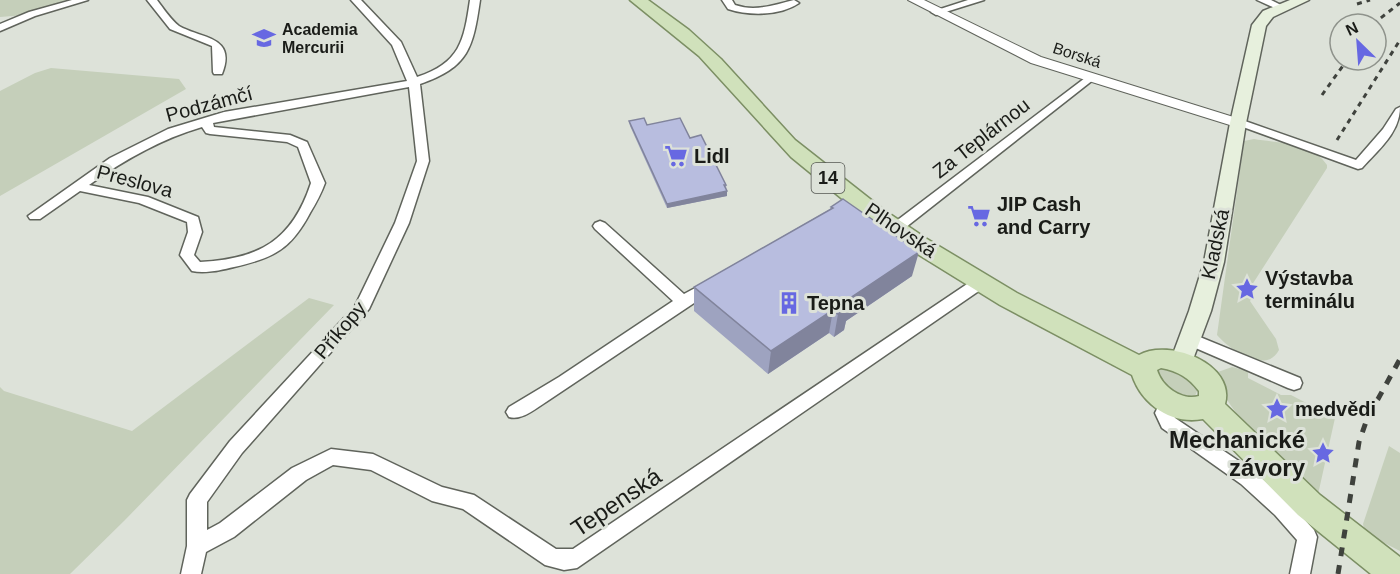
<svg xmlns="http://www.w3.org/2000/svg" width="1400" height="574" font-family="Helvetica,sans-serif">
  <rect width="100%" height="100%" fill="#dde2d9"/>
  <path fill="#c5cfba" d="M 0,0 L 67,0 L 69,2 L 25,15 L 0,17 Z
    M 51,68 L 179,79 L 186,89 L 0,196 L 0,91 L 35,73 Z
    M 1254,139 C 1277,143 1313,142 1327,165 L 1327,168 L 1250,288 L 1254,294 L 1250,301 L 1276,339 L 1279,350 C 1266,375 1230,350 1217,335 L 1244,141 Z
    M 309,298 L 334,305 L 125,520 L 70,574 L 0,574 L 0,387 L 4,391 L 132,431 Z
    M 1232,367 L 1248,371 L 1248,378 L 1281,395 L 1291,395 L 1335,418 L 1317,499 C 1296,477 1211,400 1218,372 Z
    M 1168,368 L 1182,373 L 1198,389 L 1195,396 C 1176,400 1167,387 1156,374 L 1161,369 Z
    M 1389,446 L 1400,453 L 1400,551 L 1365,533 L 1363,524 Z"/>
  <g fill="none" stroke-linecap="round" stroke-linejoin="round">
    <g stroke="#60645c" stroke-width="3">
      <path id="minor" d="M 72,0 L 88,0 L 35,16 L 0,31 L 0,24 L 29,12 Z
        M 147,0 L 157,0 C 163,8 171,20 179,26 C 202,39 237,36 222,74 L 214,74 L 213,72 L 212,46 L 170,29 Z
        M 351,0 L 361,0 L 401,42 L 417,77 C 460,63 464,41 470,0 L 480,0 C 473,48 469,67 420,84 L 429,161 L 409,223 L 369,309 L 242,453 L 207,502 L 207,530 L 220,523 L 292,468 L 331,449 L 373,454 L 442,487 L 474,495 L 556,549 L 573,549 L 976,278 L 981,277 L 988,282 L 986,286 L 577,568 L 564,570 L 545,565 L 463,509 L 432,501 L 371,470 L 333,465 L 306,480 L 234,537 L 206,552 L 201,574 L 181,574 L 187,546 L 187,500 L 190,494 L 230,441 L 355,306 L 395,223 L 417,161 L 409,87 L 213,123 L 214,127 L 290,135 L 307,142 L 325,183 C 321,194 316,203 310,213 C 291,249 274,258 234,267 C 221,270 205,274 192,271 L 180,255 L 188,232 L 187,222 L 139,203 L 80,191 L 40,219 L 30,219 L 28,216 L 110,158 L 168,129 L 224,112 L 407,81 L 392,45 ZM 202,127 L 206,133 L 210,134 L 287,142 L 298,147 L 311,183 C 292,241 259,259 200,262 L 194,255 L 202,232 L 198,217 L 148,197 L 89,185 C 124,160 161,139 202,127 Z
        M 722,0 L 732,0 L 735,5 C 755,12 774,5 794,0 L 799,3 C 780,16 749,16 728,9 Z
        M 968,0 L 984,0 L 936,15 L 931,12 Z
        M 1257,0 L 1271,0 L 1285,7 L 1277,9 Z
        M 1089,75 L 1095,78 L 1093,80 L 901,231 L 891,231 L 889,228 L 891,225 Z
        M 1400,107 C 1400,133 1378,150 1362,168 L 1358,169 L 1232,123 L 1234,120 L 1242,120 L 1356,160 L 1383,129 L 1396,109 Z
        M 600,221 L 605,223 L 684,294 L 710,280 L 715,281 L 717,285 L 715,289 L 546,402 C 535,409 521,421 509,417 L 506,412 L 509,407 L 559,377 L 673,301 L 595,229 L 593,226 L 595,223 Z
        M 1190,333 L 1300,378 L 1302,383 L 1300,388 L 1294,390 L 1288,388 L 1184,343 L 1182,339 L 1184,335 Z
        M 1169,395 L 1175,397 L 1178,402 L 1173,413 L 1175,418 L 1255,472 L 1289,503 L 1314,530 L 1317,537 L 1310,574 L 1290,574 L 1297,540 L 1275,515 L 1241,484 L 1162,428 L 1155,413 L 1163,397 Z"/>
    </g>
    <g stroke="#60645c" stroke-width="2">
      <path id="tertiary" d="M 908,0 L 924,0 L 1041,57 L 1243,120 L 1246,123 L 1243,126 L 1233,126 L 1031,63 Z"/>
    </g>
    <g stroke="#60645c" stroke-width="3">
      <path id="secondary" d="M 1290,0 L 1309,0 L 1273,17 L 1266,26 L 1246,123 L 1224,262 L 1211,311 L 1192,362 L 1189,368 L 1181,371 L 1173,368 L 1170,362 L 1189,311 L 1204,262 L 1230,123 L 1252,25 L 1263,11 Z"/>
    </g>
    <g stroke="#7c8f64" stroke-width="3">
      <path id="primary" d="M 630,0 L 648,0 L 689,30 L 721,59 L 795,140 L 884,210 L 927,239 L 1017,293 L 1139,355 C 1169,338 1236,364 1225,404 L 1320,495 L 1400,557 L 1400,574 L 1371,574 L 1298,515 L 1203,419 C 1172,425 1142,405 1132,375 L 1000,305 L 911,250 L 868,220 L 791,157 L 699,56 ZM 1161,368 C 1178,371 1189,378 1199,391 L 1199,396 C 1182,401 1162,387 1157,370 Z"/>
    </g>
    <use href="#minor" fill="#fff" fill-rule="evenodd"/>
    <use href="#tertiary" fill="#fff" fill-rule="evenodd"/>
    <use href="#secondary" fill="#e7f0dd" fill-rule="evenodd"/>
    <use href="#primary" fill="#d0e1bb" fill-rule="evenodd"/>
    <path stroke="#3f423d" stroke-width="3" stroke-dasharray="5 5" stroke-linecap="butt" d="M 1357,4 L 1370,0
      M 1373,24 L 1400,3
      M 1322,95 L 1347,60
      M 1337,140 L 1400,40"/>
    <path stroke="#3f423d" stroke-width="5" stroke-dasharray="9 9" stroke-linecap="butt" d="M 1338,574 L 1359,442 L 1367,419 L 1400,359"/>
  </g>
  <path fill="#9ea3c0" d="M 629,121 L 647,125 L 690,138 L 726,185 L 727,196 L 667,208 L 630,126 Z
    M 831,207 L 912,276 L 846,321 L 844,330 L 834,337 L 829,333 L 768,374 L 694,311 L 694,287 L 830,209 Z"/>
  <path fill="#81849c" d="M 727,191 L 727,196 L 667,208 L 667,204 Z
    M 919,252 L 912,276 L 846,321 L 844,330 L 834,337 L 838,314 L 844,302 Z
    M 833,310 L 829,333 L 768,374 L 771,351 Z"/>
  <path fill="#b8bddf" stroke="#81849c" stroke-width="1.5" d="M 644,118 L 647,125 L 680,118 L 690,138 L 701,135 L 726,185 L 724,185 L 727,191 L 667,204 L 629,121 Z
    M 843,199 L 919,252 L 844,302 L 849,307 L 838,314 L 833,310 L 771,351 L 694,287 L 833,208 L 831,207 Z"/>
  <defs>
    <g id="university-bare" transform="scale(1.8)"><path d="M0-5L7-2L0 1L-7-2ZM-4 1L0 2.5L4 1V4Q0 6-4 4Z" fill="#6768e2" stroke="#dde2d9" stroke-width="2.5" paint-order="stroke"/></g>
    <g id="supermarket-bare" transform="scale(1.8)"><path d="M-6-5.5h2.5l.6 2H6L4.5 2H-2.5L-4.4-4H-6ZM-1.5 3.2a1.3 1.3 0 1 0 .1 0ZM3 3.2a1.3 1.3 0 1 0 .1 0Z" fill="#6768e2" stroke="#dde2d9" stroke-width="2.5" paint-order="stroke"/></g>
    <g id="sight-bare" transform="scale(1.8)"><path d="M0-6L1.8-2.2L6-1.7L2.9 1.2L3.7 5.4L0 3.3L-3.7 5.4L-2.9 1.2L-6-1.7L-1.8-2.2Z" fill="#6768e2" stroke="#dde2d9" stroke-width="2.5" paint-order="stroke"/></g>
    <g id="building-bare" transform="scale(1.8)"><path d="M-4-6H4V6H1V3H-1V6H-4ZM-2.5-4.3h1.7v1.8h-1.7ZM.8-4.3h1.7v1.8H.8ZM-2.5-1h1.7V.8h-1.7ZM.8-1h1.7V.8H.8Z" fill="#6768e2" stroke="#dde2d9" stroke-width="2.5" paint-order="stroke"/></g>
  </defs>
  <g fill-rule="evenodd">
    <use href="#university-bare" x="264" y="38"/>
    <use href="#supermarket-bare" x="676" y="156"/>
    <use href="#supermarket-bare" x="979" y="216"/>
    <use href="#sight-bare" x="1247" y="289"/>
    <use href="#building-bare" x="789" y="303"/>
    <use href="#sight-bare" x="1277" y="409"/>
    <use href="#sight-bare" x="1323" y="453"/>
  </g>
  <g text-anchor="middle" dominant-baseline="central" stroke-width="6" stroke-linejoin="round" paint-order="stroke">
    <g font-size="16" font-weight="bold" fill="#1a1c18" stroke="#dde2d9" text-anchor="start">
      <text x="282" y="29">Academia<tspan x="282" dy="18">Mercurii</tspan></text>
    </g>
    <g font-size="16" fill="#1a1c18" stroke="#dde2d9">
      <text transform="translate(1077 55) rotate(18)">Borská</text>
    </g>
    <rect fill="#dde2d9" stroke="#545752" stroke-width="1.5" x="811.5" y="163" width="33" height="30" rx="4.5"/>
    <g font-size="18" font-weight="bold" fill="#1a1c18">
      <text x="828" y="178">14</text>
    </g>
    <g font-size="20" fill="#1a1c18" stroke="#dde2d9">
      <text transform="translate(209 104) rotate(-15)">Podzámčí</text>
      <text transform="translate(981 138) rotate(-38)">Za Teplárnou</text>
      <text transform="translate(135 181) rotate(15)">Preslova</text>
      <text transform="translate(901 230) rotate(34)">Plhovská</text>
      <text transform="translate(1215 244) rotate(-78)">Kladská</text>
      <text transform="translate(340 330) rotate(-50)">Příkopy</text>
    </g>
    <g font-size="20" font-weight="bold" fill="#1a1c18" stroke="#dde2d9" text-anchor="start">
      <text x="694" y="156">Lidl</text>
      <text x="997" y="204">JIP Cash<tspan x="997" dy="23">and Carry</tspan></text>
      <text x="1265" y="278">Výstavba<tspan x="1265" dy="23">terminálu</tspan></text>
      <text x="807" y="303">Tepna</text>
      <text x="1295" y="409">medvědi</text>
    </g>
    <g font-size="24" font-weight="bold" fill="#1a1c18" stroke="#dde2d9" text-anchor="end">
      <text x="1305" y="439">Mechanické<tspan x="1305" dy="28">závory</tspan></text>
    </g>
    <g font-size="24" fill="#1a1c18" stroke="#dde2d9">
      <text transform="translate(616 502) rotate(-34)">Tepenská</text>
    </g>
  </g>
  <g transform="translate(1358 42) rotate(335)"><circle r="28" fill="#dde2d9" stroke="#8f938c" stroke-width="1.5"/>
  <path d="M0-4.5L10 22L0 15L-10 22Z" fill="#6768e2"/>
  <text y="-9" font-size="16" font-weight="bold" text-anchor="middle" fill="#1a1c18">N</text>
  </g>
</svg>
